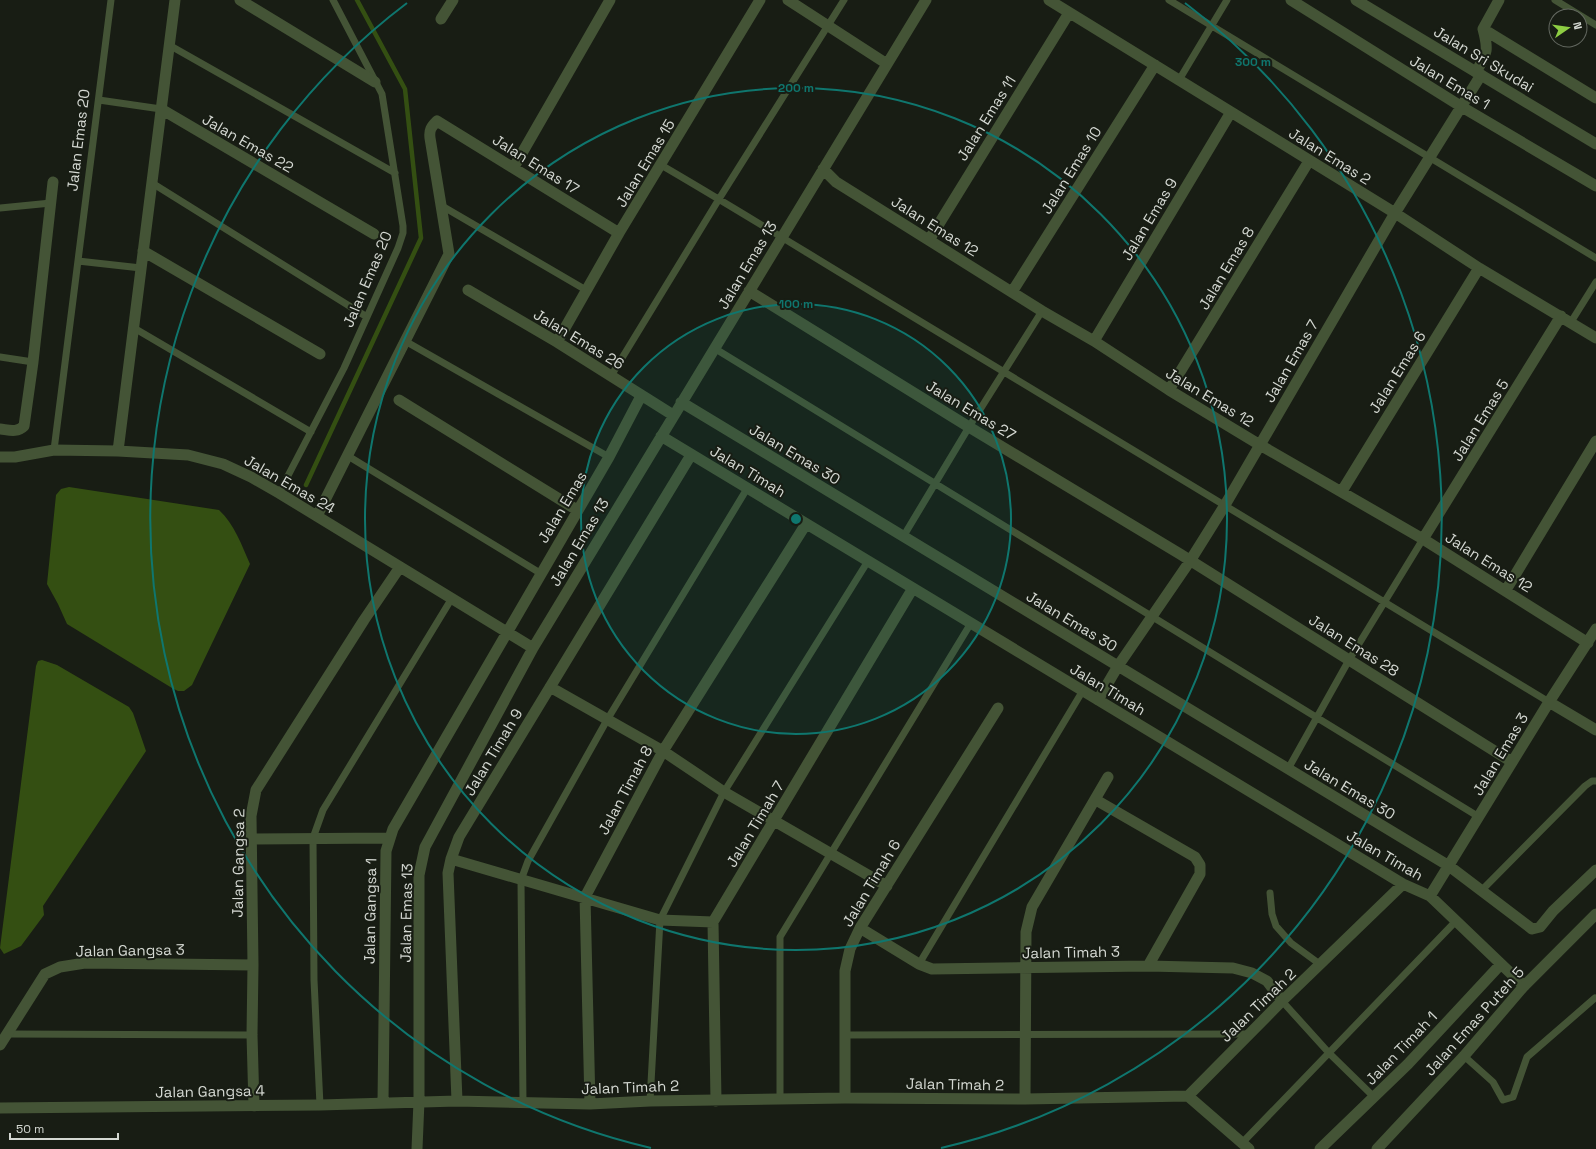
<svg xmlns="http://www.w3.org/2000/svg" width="1596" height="1149" font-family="'Space Grotesk',sans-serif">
  <rect width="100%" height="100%" fill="#181d14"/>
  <path fill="#344f12" d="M 69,487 L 219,510 C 235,525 241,544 250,564 L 192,685 L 184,691 L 178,691 L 172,688 L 67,624 L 58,604 L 47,584 L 56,495 L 61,489 Z
    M 42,660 L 57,665 L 129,707 L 133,713 L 146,751 L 43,906 L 44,915 L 21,946 L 4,954 L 0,948 L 36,666 L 38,661 Z"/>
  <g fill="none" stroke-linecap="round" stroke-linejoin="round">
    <path stroke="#344f12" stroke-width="4.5" d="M 306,485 L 421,238 L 405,89 L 357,0"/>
    <path stroke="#445436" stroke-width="7" d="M 1169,0 L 1596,258
      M 1555,0 L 1596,25
      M 169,45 L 395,173
      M 1179,80 L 1227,0
      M 99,100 L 161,109
      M 661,165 C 735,208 807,253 880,297 C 1104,431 1326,567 1549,702
      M 152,183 L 367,317
      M 442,206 L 586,290
      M 0,208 L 51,203
      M 78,261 L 141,268
      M 1571,322 L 1596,282
      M 134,328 L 311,432
      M 405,341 L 609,457
      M 714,348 L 1479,817
      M 0,357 L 33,362
      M 611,376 L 719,199 L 844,0
      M 54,450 L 111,0
      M 348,456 L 540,573
      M 279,493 L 344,368 L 398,248 L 403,233 L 403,226 L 382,94 L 333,0
      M 903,537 L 969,427 L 1042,311
      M 1288,769 L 1349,660 L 1423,539
      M 1481,891 L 1585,786 L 1592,781 L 1596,781
      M 1270,893 L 1272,914 L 1276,926 L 1291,943 L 1321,965
      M 919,964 L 1082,692
      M 1282,1001 L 1329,1053 L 1374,1097
      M 7,1034 L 252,1035
      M 845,1035 L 1249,1034
      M 1464,1056 L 1493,1082 L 1503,1100 L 1513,1097 L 1527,1057 L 1595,998
      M 780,1099 L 780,937 L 971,623
      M 650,1101 L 660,920 L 724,792 L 868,561
      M 523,1103 L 521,880 L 528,861 L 607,720 L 748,487
      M 320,1105 L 314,980 L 313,838 L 323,810 L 452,598
      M 1242,1143 L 1456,921"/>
    <path stroke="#445436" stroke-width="11" d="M 240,0 L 375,82
      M 788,0 L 887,64
      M 1049,0 L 1395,213 L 1479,268 L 1596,338
      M 1291,0 L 1462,107 L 1596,186
      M 441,19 L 453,0
      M 1483,29 L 1596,98
      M 1476,72 C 1487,53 1489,51 1483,29 L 1499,0
      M 161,109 L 374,234
      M 514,167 L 610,0
      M 823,169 L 836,182 L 1042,311 L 1094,341 L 1169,390 L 1260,445 L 1423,539 L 1588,643
      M 929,240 L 1069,13
      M 143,251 L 320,354
      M 468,290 L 557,342 L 673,415
      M 749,291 L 969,427 L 1180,554 L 1512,762
      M 1012,292 L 1155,65
      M 1094,341 L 1231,112
      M 557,342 L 619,233 L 760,0
      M 1169,390 L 1309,161
      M 399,400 L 577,510
      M 681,402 L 1449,866 L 1532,929 L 1540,927 L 1553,911 L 1596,870
      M 0,429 C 9,430 17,433 24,426 L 33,362 L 53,182
      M 661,436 L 1403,884 L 1430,896 L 1524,986
      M 118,451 L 175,0
      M 0,457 L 15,457 L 54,450 L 118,451 L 188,455 L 223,464 L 251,477 L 279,493 L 533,648
      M 1342,491 L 1479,268
      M 317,516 L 449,254 L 430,138 C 429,130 431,127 437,121 L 619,233
      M 1423,539 L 1561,316
      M 1506,590 L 1596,441
      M 550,687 L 663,751 L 724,792 L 887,886
      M 1098,700 L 1118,666 L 1190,561 L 1225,505 L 1395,213 L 1481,75
      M 1549,702 L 1596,730
      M 1096,800 L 1195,857 L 1200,865 L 1200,874 L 1148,966
      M 251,839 L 390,838
      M 451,859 L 660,920 L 713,922
      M 1430,896 L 1549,702 L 1596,629
      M 860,928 L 919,964 L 932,969 L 1148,966 L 1233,968 L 1252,973 L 1267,981 L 1282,1001
      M 0,1045 L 45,974 L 60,967 L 85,963 L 253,965
      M 1188,1096 L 1249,1149
      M 845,1098 L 845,971 L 850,949 L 860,928 L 998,708
      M 1025,1099 L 1026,932 L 1032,907 L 1108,777
      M 457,1101 L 448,873 L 451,859 L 459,837 L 691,455
      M 716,1101 L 713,922 L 913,588
      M 383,1102 L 386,851 L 393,829 L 609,457 L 641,396
      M 590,1104 L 585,897 L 663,751 L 806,524
      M 254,1106 L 252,1035 L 253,965 L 251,816 L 256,790 L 364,620 L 400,567
      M 0,1108 L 320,1105 L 457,1101 L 590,1104 L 650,1101 L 845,1098 L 1025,1099 L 1188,1096 L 1282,1001 L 1403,884
      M 417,1149 L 419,1101 L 419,875 L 425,847 L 533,648 L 926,0
      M 1320,1149 L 1408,1064 L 1501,964"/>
    <path stroke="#445436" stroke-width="11" d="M 1356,0 L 1596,144
      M 1377,1149 L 1464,1056 L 1524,986 L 1596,914"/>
  </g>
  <circle cx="796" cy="519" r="215" fill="#0f766e" fill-opacity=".12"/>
  <g fill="none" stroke="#0f766e" stroke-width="2">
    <circle cx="796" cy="519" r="215"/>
    <circle cx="796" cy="519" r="431"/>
    <path d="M651 1148A646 646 0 0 1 407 3M1185 3A646 646 0 0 1 941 1148"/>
  </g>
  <g text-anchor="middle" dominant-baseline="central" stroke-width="4" stroke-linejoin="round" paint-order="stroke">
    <g font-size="15" fill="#d4d8d2" stroke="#181d14">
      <text transform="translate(1484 59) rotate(31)">Jalan Sri Skudai</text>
      <text transform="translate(1450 82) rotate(31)">Jalan Emas 1</text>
      <text transform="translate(986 118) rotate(-58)">Jalan Emas 11</text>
      <text transform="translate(78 140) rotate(-83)">Jalan Emas 20</text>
      <text transform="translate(248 143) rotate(30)">Jalan Emas 22</text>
      <text transform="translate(1330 156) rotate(32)">Jalan Emas 2</text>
      <text transform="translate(645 163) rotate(-59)">Jalan Emas 15</text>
      <text transform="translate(536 164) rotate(32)">Jalan Emas 17</text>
      <text transform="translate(1071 170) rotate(-58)">Jalan Emas 10</text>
      <text transform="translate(1149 219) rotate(-59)">Jalan Emas 9</text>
      <text transform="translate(935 226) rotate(32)">Jalan Emas 12</text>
      <text transform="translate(747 265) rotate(-59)">Jalan Emas 13</text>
      <text transform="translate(1226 268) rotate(-59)">Jalan Emas 8</text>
      <text transform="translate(367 279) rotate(-67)">Jalan Emas 20</text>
      <text transform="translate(579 339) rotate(31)">Jalan Emas 26</text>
      <text transform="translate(1291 361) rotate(-60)">Jalan Emas 7</text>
      <text transform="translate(1397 372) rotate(-58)">Jalan Emas 6</text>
      <text transform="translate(1210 397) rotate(31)">Jalan Emas 12</text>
      <text transform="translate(971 410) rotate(31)">Jalan Emas 27</text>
      <text transform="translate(1480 420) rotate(-58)">Jalan Emas 5</text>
      <text transform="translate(795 454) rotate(31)">Jalan Emas 30</text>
      <text transform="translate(748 471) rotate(31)">Jalan Timah</text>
      <text transform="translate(290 484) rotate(30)">Jalan Emas 24</text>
      <text transform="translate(562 507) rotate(-59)">Jalan Emas</text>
      <text transform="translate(579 542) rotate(-59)">Jalan Emas 13</text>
      <text transform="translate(1489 562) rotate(32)">Jalan Emas 12</text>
      <text transform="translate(1072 621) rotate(31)">Jalan Emas 30</text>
      <text transform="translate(1354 645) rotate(32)">Jalan Emas 28</text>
      <text transform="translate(1108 689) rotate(31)">Jalan Timah</text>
      <text transform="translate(493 752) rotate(-59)">Jalan Timah 9</text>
      <text transform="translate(1500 754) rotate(-59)">Jalan Emas 3</text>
      <text transform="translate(1350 789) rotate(31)">Jalan Emas 30</text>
      <text transform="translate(625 790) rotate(-62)">Jalan Timah 8</text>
      <text transform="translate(755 824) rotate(-59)">Jalan Timah 7</text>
      <text transform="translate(1385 855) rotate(30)">Jalan Timah</text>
      <text transform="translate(238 863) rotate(-89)">Jalan Gangsa 2</text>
      <text transform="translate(871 883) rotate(-59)">Jalan Timah 6</text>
      <text transform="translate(370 911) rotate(-89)">Jalan Gangsa 1</text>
      <text transform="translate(406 913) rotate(-89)">Jalan Emas 13</text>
      <text transform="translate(130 950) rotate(-1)">Jalan Gangsa 3</text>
      <text transform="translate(1071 952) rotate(-1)">Jalan Timah 3</text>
      <text transform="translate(1258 1005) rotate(-44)">Jalan Timah 2</text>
      <text transform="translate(1474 1021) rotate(-48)">Jalan Emas Puteh 5</text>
      <text transform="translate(1401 1048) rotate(-46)">Jalan Timah 1</text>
      <text transform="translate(955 1084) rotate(1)">Jalan Timah 2</text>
      <text transform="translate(630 1087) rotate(-2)">Jalan Timah 2</text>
      <text transform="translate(210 1091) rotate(-1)">Jalan Gangsa 4</text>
    </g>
  </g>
  <circle cx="796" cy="519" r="6" fill="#0f766e" stroke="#181d14" stroke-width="2"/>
  <g font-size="12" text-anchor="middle" font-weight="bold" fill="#0f766e" stroke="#181d14" stroke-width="4" stroke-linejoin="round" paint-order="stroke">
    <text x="1253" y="66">300 m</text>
    <text x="796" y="92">200 m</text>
    <text x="796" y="308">100 m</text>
  </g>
  <g transform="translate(1568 28) rotate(77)"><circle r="19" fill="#181d14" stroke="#636860"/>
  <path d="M0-3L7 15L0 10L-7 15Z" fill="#8ece43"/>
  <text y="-6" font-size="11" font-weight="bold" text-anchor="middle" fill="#d4d8d2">N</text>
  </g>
  <path d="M10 1133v6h108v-6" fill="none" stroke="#d4d8d2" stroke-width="2"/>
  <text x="16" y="1133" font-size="12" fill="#d4d8d2" stroke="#181d14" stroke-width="3" paint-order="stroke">50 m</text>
</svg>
